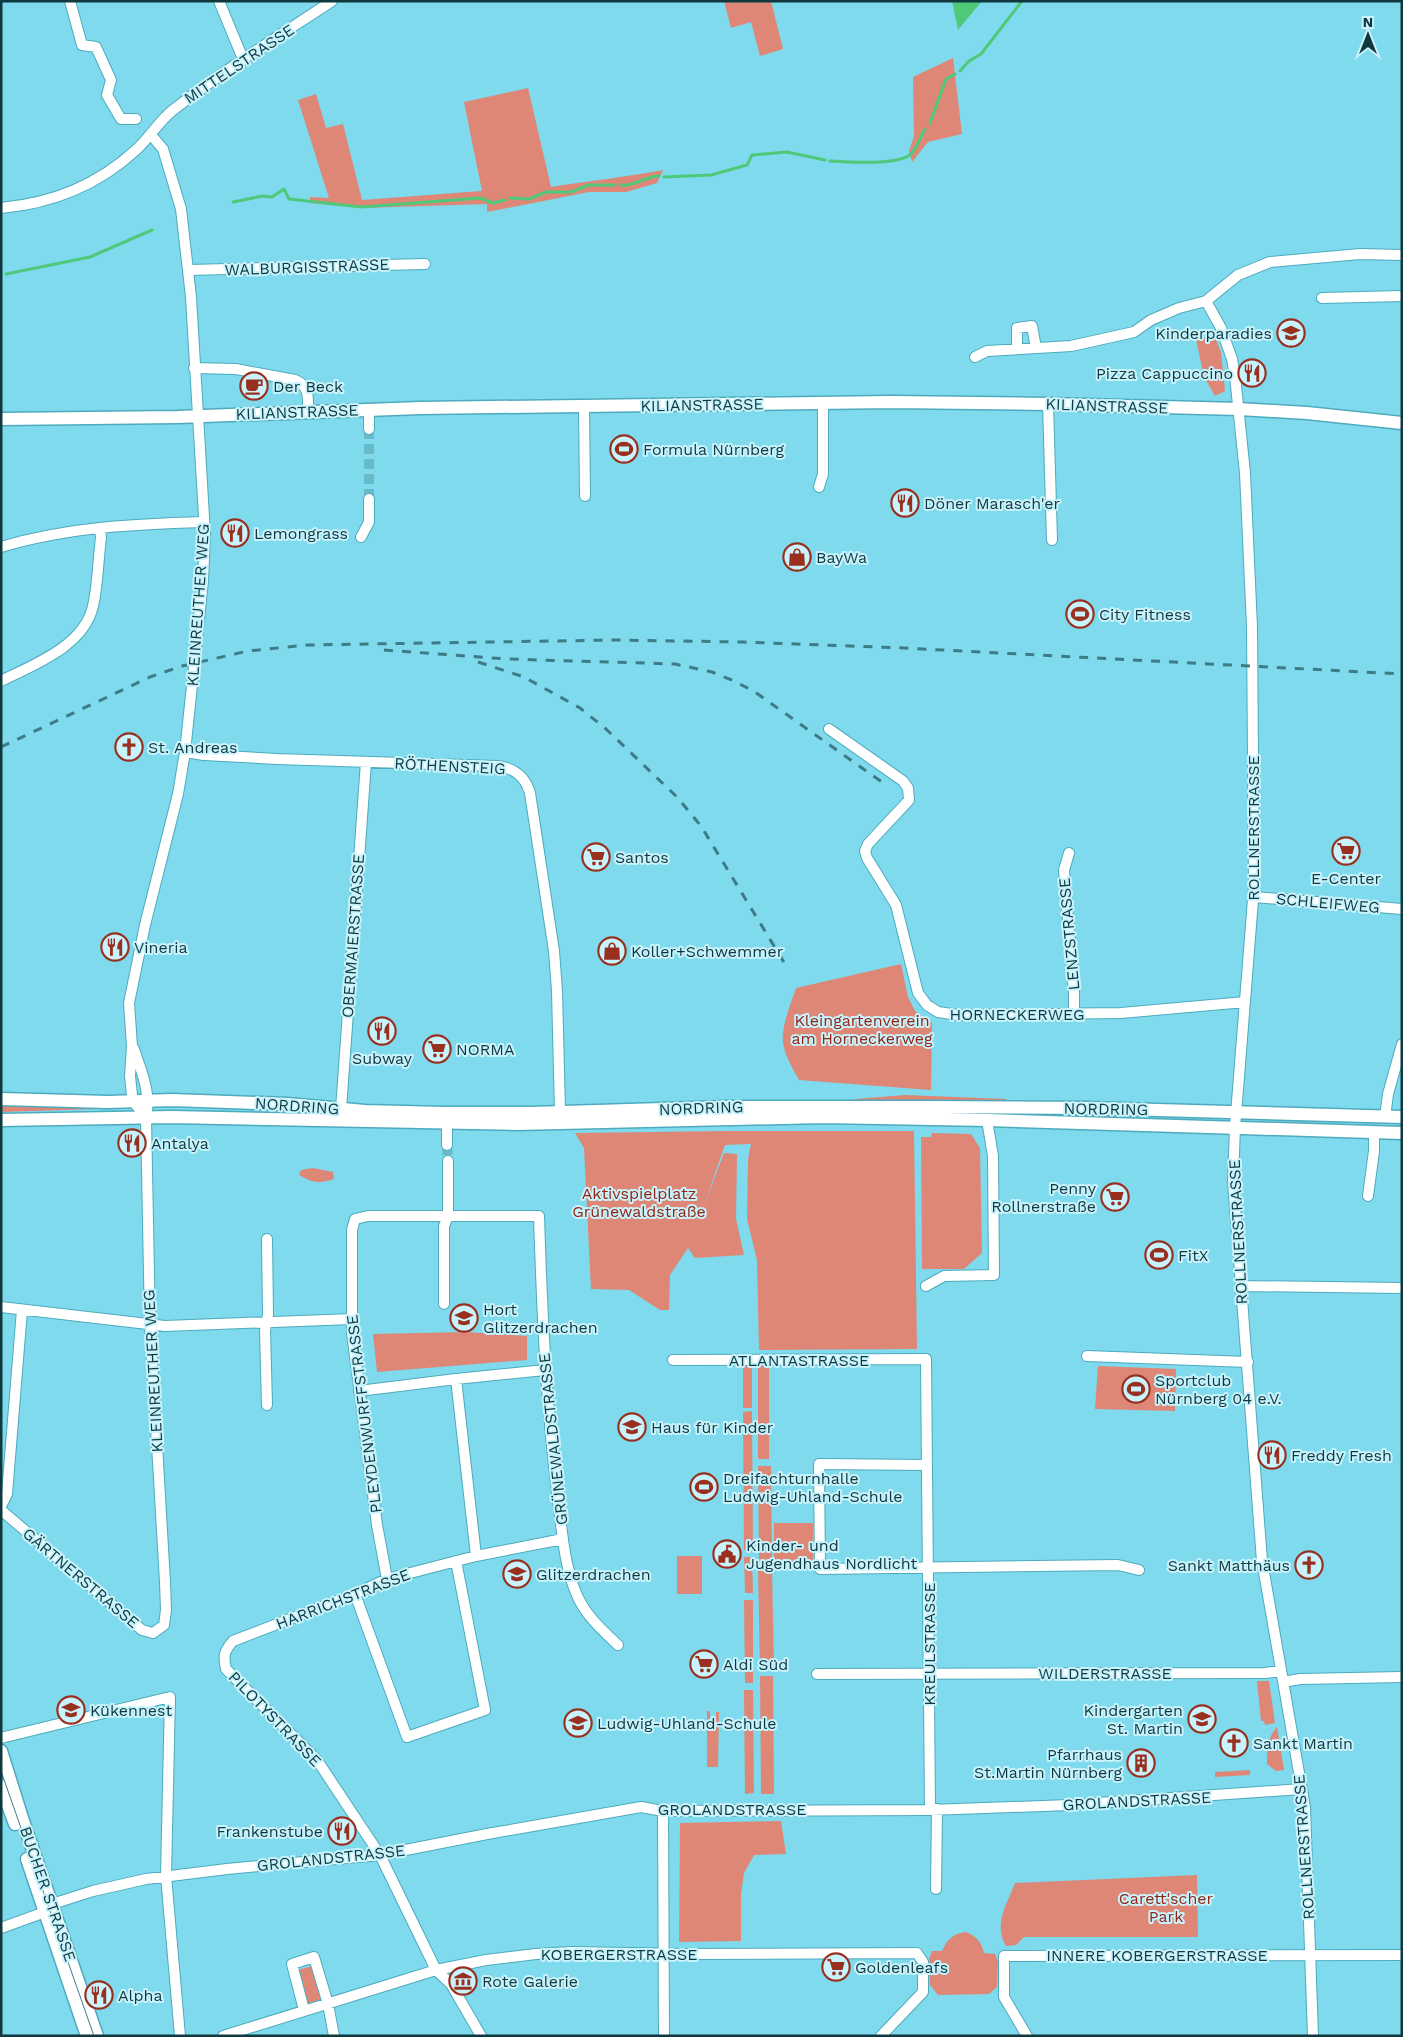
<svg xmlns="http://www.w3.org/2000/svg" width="1403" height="2037" font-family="'Work Sans',sans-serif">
  <rect width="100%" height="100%" fill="#7edaec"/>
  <path fill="#df8776" d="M 724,1 L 771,1 L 783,49 L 760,56 L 751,22 L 731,28 Z
    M 953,58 L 962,134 L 928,142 L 912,162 L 909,151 L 914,136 L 913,77 Z
    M 528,88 L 551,187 C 589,181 626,177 663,170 L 657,183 L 626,192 L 589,192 L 487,212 L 487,204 L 362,208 L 310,203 L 310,197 L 329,198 L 298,100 L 316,94 L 326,128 L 343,124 L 362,200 L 482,191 L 464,102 Z
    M 1215,337 L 1221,352 L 1225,391 L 1215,396 L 1204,377 L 1196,339 Z
    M 901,964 L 908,997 L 915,1011 L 932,1023 L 931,1090 L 799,1080 C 793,1069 785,1056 783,1043 C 781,1026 791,1004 796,988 Z
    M 905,1095 L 1006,1099 L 1006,1103 L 852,1103 L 855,1099 Z
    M 1,1104 L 97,1106 L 97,1109 L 1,1112 Z
    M 918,1112 L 1208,1116 L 1208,1118 L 1115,1116 L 1082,1119 Z
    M 728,1131 L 914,1131 L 917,1349 L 759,1350 L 757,1260 L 747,1219 L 748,1159 L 751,1144 L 725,1145 L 703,1208 L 724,1153 L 737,1154 L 736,1219 L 744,1255 L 695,1258 L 688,1248 L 670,1275 L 669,1310 L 660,1310 L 629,1290 L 591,1289 L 584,1148 L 575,1133 Z
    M 932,1133 L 971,1134 L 980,1148 L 982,1253 L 964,1269 L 922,1269 L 921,1137 L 931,1137 Z
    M 313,1168 L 333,1172 L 334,1179 C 319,1184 313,1183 299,1175 L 301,1170 Z
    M 466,1332 L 527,1336 L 527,1360 L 377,1372 L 373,1334 Z
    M 743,1363 L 752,1363 L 752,1408 L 743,1408 Z
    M 758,1363 L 769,1363 L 769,1459 L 758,1459 Z
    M 1098,1366 L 1176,1369 L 1175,1411 L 1095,1409 Z
    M 752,1411 L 753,1550 L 744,1550 L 743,1412 Z
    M 758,1466 L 771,1466 L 772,1563 L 759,1563 Z
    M 774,1523 L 813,1523 L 813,1563 L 774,1563 Z
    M 677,1556 L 702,1556 L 702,1594 L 677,1594 Z
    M 744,1557 L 752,1557 L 753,1593 L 745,1593 Z
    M 758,1569 L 772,1569 L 774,1669 L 760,1669 Z
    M 744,1600 L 753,1600 L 753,1683 L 745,1683 Z
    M 760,1676 L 773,1676 L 774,1794 L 761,1794 Z
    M 1257,1681 L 1269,1681 L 1275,1723 L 1265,1725 L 1264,1721 L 1261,1721 Z
    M 744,1690 L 753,1690 L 754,1793 L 745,1794 Z
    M 707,1711 L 710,1711 L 710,1722 L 716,1722 L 716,1712 L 719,1712 L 718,1767 L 707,1767 Z
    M 1277,1727 L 1284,1770 L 1276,1771 L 1267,1764 C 1267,1751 1267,1738 1277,1727 Z
    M 1250,1770 L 1250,1775 L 1215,1777 L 1215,1772 Z
    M 781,1821 L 786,1854 L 754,1855 L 744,1873 L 741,1894 L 741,1941 L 679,1942 L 680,1823 Z
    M 1197,1875 L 1198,1937 L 1024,1937 L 1016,1945 L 1006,1946 C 993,1925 1007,1904 1015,1883 Z
    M 966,1932 C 977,1937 981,1941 984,1953 L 995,1954 L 998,1961 L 997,1987 L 989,1994 L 938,1995 L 930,1985 L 929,1959 L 932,1951 L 942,1951 C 948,1938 953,1934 966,1932 Z
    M 312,1966 L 323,1999 L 305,2004 L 298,1970 Z"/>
  <path fill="#4fc979" d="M 952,1 L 982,1 L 958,30 Z"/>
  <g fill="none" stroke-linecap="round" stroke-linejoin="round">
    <path stroke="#4fc979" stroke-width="3" d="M 960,71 L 969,61 L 981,54 L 1022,1
      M 930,123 L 946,79 L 955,74
      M 830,161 C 845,162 902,166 912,153 C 917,147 921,136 925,129
      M 664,177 L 711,175 L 747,165 L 752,155 L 787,152 L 825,160
      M 621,185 C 634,187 645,176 659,176
      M 510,198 L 529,199 L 546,192 L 571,192 L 589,185 L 615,185
      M 233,202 L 263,196 L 272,197 L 284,189 L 289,199 L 362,207 L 480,198 L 493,203 L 505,200
      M 6,274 L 90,257 L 152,230"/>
    <path stroke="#68bac9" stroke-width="10" stroke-dasharray="10 5" stroke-linecap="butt" d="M 369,429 L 369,499
      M 447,1145 L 448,1161"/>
    <g stroke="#4dabbd" stroke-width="12">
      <path id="minor" d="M 70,1 L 82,45 L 96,47 L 111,80 L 107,95 L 121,119 L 136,119
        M 219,1 L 243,59
        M 1,208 C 54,203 98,185 137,149 C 150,137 159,121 173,110 C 224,70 279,36 332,1
        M 189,270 L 425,264
        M 1322,298 L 1402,296
        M 1206,301 L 1221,328 L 1232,359 L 1235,376 L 1245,473 L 1252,627 L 1254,887 L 1235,1127 L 1233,1181 L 1262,1561 L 1305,1807 L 1313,2036
        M 1017,349 L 1017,328 L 1032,326 L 1036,348
        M 975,357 L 987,351 L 1071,346 L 1134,332 L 1151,320 L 1179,308 L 1206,301 L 1238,275 L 1270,262 L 1360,254 L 1402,255
        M 194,368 L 236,369 L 295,380 C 310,386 308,398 308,412
        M 1048,404 L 1052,540
        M 584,406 L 585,496
        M 369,409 L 369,429
        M 819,487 L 823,474 L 823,402
        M 361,537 L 369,522 L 369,499
        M 1,547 C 67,527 136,524 204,522
        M 1,681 C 35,664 84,646 93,606 C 98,584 98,560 101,538 L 100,528
        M 829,729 L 903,781 L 908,788 L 909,800 L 868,844 L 865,851 L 867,858 L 896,905 L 918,993 L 927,1005 L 938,1012 L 958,1015 L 1121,1013 L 1245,1002
        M 185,752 L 204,755 L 277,759 L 497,766 C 514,768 525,776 530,793 L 554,951 L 557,991 L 560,1112
        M 1069,853 L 1064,870 L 1074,993 L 1074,1015
        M 1254,897 L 1402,909
        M 341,1109 L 366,762
        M 1385,1117 L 1388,1094 L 1402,1044
        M 146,1118 L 133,1101 L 132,1095 L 130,1076 L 132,1046 L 129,1003 L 145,925 L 178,794 L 185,752 L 203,581 L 205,534 L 191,297 L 181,209 L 163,149 L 151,135
        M 447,1124 L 447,1145
        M 1368,1196 L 1374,1151 L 1374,1132
        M 267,1239 L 268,1315 L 265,1331 L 267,1405
        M 926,1286 L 944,1276 L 994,1275 L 993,1156 L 987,1120
        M 1240,1286 L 1402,1288
        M 444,1304 L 444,1226 L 448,1216 L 448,1161
        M 1,1307 L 165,1326 L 352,1319
        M 1087,1356 L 1248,1362
        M 673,1360 L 926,1359 L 930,1810
        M 456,1379 L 476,1556
        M 359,1391 L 456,1379 L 545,1370
        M 927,1465 L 819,1464 L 820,1569 L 1118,1565 L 1139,1570
        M 1,1506 L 7,1494 L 22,1310
        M 1,1510 L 142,1630 L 153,1633 L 164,1625 L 166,1610 L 165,1582 L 150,1325 L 146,1118 C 151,1091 142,1074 134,1049
        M 387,1579 L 377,1525 L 352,1333 L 352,1230 L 355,1219 L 368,1216 L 539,1216 C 542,1311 546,1405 558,1500 C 562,1530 564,1564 576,1593 C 585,1615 601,1629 618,1645
        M 355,1594 L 407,1737 L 485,1710 L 456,1561
        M 817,1674 L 1265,1673 L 1281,1671
        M 1283,1682 L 1300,1679 L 1402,1677
        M 1,1738 L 170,1697 L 166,1876 L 180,2036
        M 663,1811 L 664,2036
        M 936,1889 L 937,1809
        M 1,1928 L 45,1912 L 52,1904 L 93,1891 L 146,1879 L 227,1869 L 380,1855 L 487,1834 L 641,1807 L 663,1811 L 930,1810 L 1069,1805 L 1302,1789
        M 304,2010 L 292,1964 L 314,1957 L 328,2004 L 334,2036
        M 223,2036 L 436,1970 L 486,1960 L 536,1954 L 572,1952 L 684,1954 L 917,1953 L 923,1962 L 923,1992 L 881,2036
        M 481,2036 L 451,1984 L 436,1970 L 380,1855 L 317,1760 L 226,1669 C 223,1656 224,1651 233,1641 L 355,1594 L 387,1579 L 476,1556 L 563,1539
        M 1027,2036 L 1004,1997 L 1004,1956 L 1402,1955"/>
    </g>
    <g stroke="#4dabbd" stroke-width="15">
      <path id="major" d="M 1,419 L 178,417 L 420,408 L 891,402 L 1048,404 L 1239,409 L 1307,413 L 1402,423
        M 1,1099 L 108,1102 L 172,1100 L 287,1104 L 365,1111 L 444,1113 L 530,1113 L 728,1107 L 927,1107 L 1088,1108 L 1402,1117
        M 1,1120 L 172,1117 L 517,1124 L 824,1117 L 987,1120 L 1402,1133
        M 1,1751 L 23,1821 L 97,2036
        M 1,1786 L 15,1824
        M 27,1859 L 87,2036"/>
    </g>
    <use href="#minor" stroke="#fff" stroke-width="10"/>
    <use href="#major" stroke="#fff" stroke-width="12"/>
    <path stroke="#3d7b87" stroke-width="1" d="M 1,1771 L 94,2036"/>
    <path stroke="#3d7b87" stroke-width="3" stroke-dasharray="9 9" stroke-linecap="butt" d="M 384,650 L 507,659 L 675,664 L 712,672 L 734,681 L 755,692 L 886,785
      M 478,662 L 524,677 L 580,708 L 606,729 L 677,797 L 701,826 L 785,964
      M 1,747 L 150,677 L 182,666 L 248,651 L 307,645 L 614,640 L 743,642 L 904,648 L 1402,674"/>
  </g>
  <defs>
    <g id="school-ring" transform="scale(1.4375)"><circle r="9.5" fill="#c8f3fc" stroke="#992f1e" stroke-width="1.5"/><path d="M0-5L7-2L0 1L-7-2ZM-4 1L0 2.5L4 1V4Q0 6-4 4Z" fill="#992f1e"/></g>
    <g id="restaurant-ring" transform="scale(1.4375)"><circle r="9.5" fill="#c8f3fc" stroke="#992f1e" stroke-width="1.5"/><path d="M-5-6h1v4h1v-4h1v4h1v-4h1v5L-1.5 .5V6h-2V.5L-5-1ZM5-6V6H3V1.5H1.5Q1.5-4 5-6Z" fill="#992f1e"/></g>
    <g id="cafe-ring" transform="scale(1.4375)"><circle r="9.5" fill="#c8f3fc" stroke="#992f1e" stroke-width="1.5"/><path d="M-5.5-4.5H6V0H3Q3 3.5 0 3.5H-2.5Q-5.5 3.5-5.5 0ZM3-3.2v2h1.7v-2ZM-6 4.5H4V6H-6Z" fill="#992f1e"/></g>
    <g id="stadium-ring" transform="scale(1.4375)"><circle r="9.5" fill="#c8f3fc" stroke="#992f1e" stroke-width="1.5"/><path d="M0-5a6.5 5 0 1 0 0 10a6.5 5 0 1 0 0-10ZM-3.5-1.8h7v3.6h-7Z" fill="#992f1e"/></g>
    <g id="shop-ring" transform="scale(1.4375)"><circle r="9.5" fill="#c8f3fc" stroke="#992f1e" stroke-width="1.5"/><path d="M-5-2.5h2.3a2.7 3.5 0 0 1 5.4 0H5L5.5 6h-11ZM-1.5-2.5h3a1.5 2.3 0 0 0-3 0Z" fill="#992f1e"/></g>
    <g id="church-ring" transform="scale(1.4375)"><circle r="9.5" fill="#c8f3fc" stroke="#992f1e" stroke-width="1.5"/><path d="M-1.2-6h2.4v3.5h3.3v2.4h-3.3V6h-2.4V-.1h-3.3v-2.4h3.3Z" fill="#992f1e"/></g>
    <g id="supermarket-ring" transform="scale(1.4375)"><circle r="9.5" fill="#c8f3fc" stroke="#992f1e" stroke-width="1.5"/><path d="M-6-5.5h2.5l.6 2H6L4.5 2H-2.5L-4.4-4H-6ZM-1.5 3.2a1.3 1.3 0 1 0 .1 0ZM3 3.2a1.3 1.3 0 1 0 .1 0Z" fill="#992f1e"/></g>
    <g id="civic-ring" transform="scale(1.4375)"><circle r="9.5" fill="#c8f3fc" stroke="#992f1e" stroke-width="1.5"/><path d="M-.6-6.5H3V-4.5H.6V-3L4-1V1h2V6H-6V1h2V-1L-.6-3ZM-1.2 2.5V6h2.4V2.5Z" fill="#992f1e"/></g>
    <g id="building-ring" transform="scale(1.4375)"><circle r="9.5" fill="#c8f3fc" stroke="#992f1e" stroke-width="1.5"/><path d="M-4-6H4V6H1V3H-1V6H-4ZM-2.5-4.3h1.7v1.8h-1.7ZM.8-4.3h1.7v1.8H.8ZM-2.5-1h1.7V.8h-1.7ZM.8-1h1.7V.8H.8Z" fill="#992f1e"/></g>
    <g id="museum-ring" transform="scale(1.4375)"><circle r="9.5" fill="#c8f3fc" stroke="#992f1e" stroke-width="1.5"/><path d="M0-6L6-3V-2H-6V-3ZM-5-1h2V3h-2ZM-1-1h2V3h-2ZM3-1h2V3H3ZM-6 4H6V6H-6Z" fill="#992f1e"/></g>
  </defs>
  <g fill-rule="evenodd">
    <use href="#school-ring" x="1291" y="333"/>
    <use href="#restaurant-ring" x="1252" y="373"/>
    <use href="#cafe-ring" x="254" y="386"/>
    <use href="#stadium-ring" x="624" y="449"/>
    <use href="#restaurant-ring" x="905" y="503"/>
    <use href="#restaurant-ring" x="235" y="533"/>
    <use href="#shop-ring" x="797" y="557"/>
    <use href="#stadium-ring" x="1080" y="614"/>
    <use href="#church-ring" x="129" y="747"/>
    <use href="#supermarket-ring" x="1346" y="851"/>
    <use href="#supermarket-ring" x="596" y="857"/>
    <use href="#restaurant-ring" x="115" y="947"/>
    <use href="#shop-ring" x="612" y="951"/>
    <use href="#restaurant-ring" x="382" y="1031"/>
    <use href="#supermarket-ring" x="437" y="1049"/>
    <use href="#restaurant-ring" x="132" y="1143"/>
    <use href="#supermarket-ring" x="1115" y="1197"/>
    <use href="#stadium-ring" x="1159" y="1255"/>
    <use href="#school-ring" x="464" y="1318"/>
    <use href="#stadium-ring" x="1136" y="1389"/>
    <use href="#school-ring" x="632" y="1427"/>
    <use href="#restaurant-ring" x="1272" y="1455"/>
    <use href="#stadium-ring" x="704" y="1487"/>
    <use href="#civic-ring" x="727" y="1554"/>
    <use href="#church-ring" x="1309" y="1565"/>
    <use href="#school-ring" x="517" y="1574"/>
    <use href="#supermarket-ring" x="704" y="1664"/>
    <use href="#school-ring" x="71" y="1710"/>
    <use href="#school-ring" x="1202" y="1719"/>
    <use href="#school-ring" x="578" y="1723"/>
    <use href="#church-ring" x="1234" y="1743"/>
    <use href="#building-ring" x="1141" y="1763"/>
    <use href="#restaurant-ring" x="342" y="1831"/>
    <use href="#supermarket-ring" x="836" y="1967"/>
    <use href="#museum-ring" x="463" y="1981"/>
    <use href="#restaurant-ring" x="99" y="1995"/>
  </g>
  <g text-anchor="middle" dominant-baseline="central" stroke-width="4" stroke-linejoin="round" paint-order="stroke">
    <g font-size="16" fill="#0f383f" stroke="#c8f3fc">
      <text transform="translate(239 64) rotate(-34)">MITTELSTRASSE</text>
      <text transform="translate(307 267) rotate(-2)">WALBURGISSTRASSE</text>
      <text transform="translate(702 405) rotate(-1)">KILIANSTRASSE</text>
      <text transform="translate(1107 406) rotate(2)">KILIANSTRASSE</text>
      <text transform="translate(297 412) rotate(-2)">KILIANSTRASSE</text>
      <text transform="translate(198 605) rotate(-86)">KLEINREUTHER WEG</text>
      <text transform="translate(450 766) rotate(3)">RÖTHENSTEIG</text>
      <text transform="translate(1253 828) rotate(-90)">ROLLNERSTRASSE</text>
      <text transform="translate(1328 903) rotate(5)">SCHLEIFWEG</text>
      <text transform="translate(1069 934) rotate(-95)">LENZSTRASSE</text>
      <text transform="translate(353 936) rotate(-86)">OBERMAIERSTRASSE</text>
      <text x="1017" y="1014">HORNECKERWEG</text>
      <text transform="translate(297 1106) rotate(4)">NORDRING</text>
      <text transform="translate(701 1108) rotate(-2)">NORDRING</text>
      <text transform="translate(1106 1109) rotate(1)">NORDRING</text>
      <text transform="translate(1238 1232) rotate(-93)">ROLLNERSTRASSE</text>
      <text x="799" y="1360">ATLANTASTRASSE</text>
      <text transform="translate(153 1371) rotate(-93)">KLEINREUTHER WEG</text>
      <text transform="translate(364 1414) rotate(-97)">PLEYDENWURFFSTRASSE</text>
      <text transform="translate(553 1439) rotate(-96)">GRÜNEWALDSTRASSE</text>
      <text transform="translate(81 1578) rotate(40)">GÄRTNERSTRASSE</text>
      <text transform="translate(343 1599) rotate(-21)">HARRICHSTRASSE</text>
      <text transform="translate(929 1644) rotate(-90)">KREULSTRASSE</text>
      <text x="1105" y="1673">WILDERSTRASSE</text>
      <text transform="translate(275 1719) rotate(46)">PILOTYSTRASSE</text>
      <text transform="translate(1137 1801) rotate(-3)">GROLANDSTRASSE</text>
      <text x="732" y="1809">GROLANDSTRASSE</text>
      <text transform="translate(1304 1847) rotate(-94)">ROLLNERSTRASSE</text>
      <text transform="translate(331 1858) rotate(-6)">GROLANDSTRASSE</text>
      <text transform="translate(48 1894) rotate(71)">BUCHER STRASSE</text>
      <text x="619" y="1954">KOBERGERSTRASSE</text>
      <text x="1157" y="1955">INNERE KOBERGERSTRASSE</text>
    </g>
    <g font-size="16" fill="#0f383f" stroke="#c8f3fc" text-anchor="start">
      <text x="1272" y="333" text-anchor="end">Kinderparadies</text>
      <text x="1233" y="373" text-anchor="end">Pizza Cappuccino</text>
      <text x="273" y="386">Der Beck</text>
      <text x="643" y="449">Formula Nürnberg</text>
      <text x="924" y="503">Döner Marasch'er</text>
      <text x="254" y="533">Lemongrass</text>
      <text x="816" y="557">BayWa</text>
      <text x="1099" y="614">City Fitness</text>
      <text x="148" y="747">St. Andreas</text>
      <text x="615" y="857">Santos</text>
      <text x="1346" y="878" text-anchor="middle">E-Center</text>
      <text x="134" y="947">Vineria</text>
      <text x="631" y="951">Koller+Schwemmer</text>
      <text x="456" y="1049">NORMA</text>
      <text x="382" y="1058" text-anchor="middle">Subway</text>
      <text x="151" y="1143">Antalya</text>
      <text x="1096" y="1188" text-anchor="end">Penny<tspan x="1096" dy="18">Rollnerstraße</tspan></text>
      <text x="1178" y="1255">FitX</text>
      <text x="483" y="1309">Hort<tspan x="483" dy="18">Glitzerdrachen</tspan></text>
      <text x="1155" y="1380">Sportclub<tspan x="1155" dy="18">Nürnberg 04 e.V.</tspan></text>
      <text x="651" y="1427">Haus für Kinder</text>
      <text x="1291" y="1455">Freddy Fresh</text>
      <text x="723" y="1478">Dreifachturnhalle<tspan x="723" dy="18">Ludwig-Uhland-Schule</tspan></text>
      <text x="746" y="1545">Kinder- und<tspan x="746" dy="18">Jugendhaus Nordlicht</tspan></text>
      <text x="1290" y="1565" text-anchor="end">Sankt Matthäus</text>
      <text x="536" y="1574">Glitzerdrachen</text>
      <text x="723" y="1664">Aldi Süd</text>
      <text x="90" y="1710">Kükennest</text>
      <text x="1183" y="1710" text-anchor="end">Kindergarten<tspan x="1183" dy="18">St. Martin</tspan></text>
      <text x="597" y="1723">Ludwig-Uhland-Schule</text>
      <text x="1253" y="1743">Sankt Martin</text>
      <text x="1122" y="1754" text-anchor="end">Pfarrhaus<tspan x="1122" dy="18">St.Martin Nürnberg</tspan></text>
      <text x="323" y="1831" text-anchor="end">Frankenstube</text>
      <text x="855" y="1967">Goldenleafs</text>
      <text x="482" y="1981">Rote Galerie</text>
      <text x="118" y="1995">Alpha</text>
    </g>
    <g font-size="16" fill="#942412" stroke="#c8f3fc">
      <text x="862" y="1020">Kleingartenverein<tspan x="862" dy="18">am Horneckerweg</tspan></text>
      <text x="639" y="1193">Aktivspielplatz<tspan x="639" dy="18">Grünewaldstraße</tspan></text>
      <text x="1166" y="1898">Carett'scher<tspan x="1166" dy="18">Park</tspan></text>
    </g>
  </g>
  <rect width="1403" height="2037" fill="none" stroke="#0f383f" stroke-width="5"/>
  <g transform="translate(1368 35)" stroke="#c8f3fc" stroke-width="4" paint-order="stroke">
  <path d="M0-4L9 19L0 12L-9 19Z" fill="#0f383f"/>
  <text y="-8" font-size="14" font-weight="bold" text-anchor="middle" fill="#0f383f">N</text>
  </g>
</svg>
